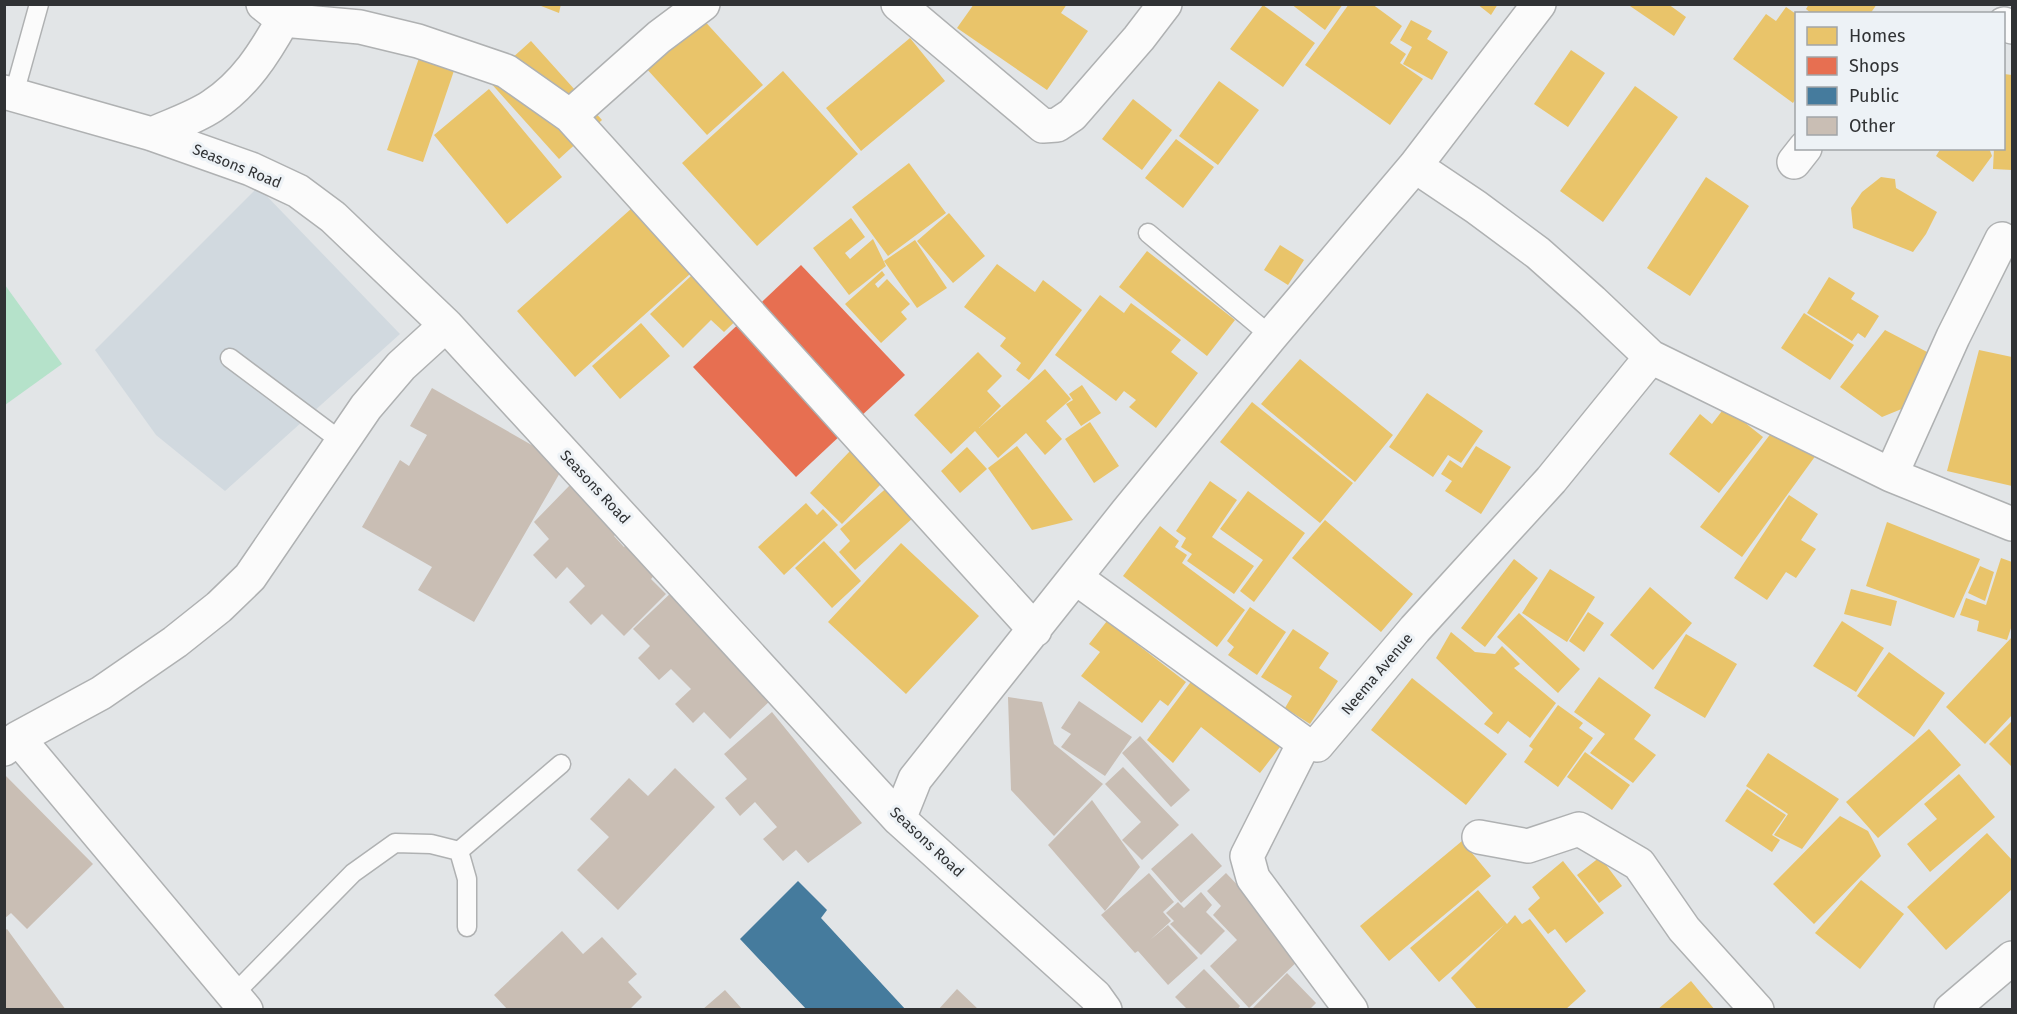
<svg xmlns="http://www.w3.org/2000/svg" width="2017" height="1014" font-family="'Fira Sans',sans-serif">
  <rect width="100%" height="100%" fill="#e2e5e7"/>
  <path fill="#d1d9df" d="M 258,187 L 400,334 L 225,491 L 156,435 L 95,350 Z"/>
  <path fill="#b5e2ca" d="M 5,285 L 62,364 L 5,405 L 4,405 Z"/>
  <path fill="#e9c46a" d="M 536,4 L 561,4 L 559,13 Z
    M 974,4 L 1067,4 L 1061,13 L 1088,31 L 1047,90 L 957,28 Z
    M 1291,4 L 1343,4 L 1325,30 Z
    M 1349,4 L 1372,4 L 1402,26 L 1390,43 L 1406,54 L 1400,63 L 1423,79 L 1390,125 L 1305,65 Z
    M 1477,4 L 1498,4 L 1491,15 Z
    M 1627,4 L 1668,4 L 1686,17 L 1674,36 Z
    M 1809,4 L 1877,4 L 1870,14 L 1812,14 L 1806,9 Z
    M 1263,5 L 1315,43 L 1283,87 L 1230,49 Z
    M 1786,7 L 1796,14 L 1796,98 L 1793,103 L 1733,59 L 1766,14 L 1776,21 Z
    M 700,16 L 763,85 L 707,135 L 645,67 Z
    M 1411,20 L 1432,31 L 1427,39 L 1448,52 L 1432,80 L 1403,64 L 1412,47 L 1400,40 Z
    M 426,38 L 461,50 L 423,162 L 387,150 Z
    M 910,38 L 945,81 L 861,151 L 826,108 Z
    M 531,41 L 602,120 L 559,159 L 488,80 Z
    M 1571,50 L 1605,73 L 1568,127 L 1534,104 Z
    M 783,71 L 858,154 L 757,246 L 682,163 Z
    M 2004,74 L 2012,75 L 2012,170 L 1993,169 L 1994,148 L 2004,148 Z
    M 1219,81 L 1259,110 L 1218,165 L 1179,136 Z
    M 1635,86 L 1678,117 L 1603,222 L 1560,191 Z
    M 489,89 L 562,177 L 507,224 L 434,135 Z
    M 1133,99 L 1172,130 L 1142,170 L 1102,139 Z
    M 1176,139 L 1214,167 L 1183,208 L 1145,178 Z
    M 1941,148 L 1989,148 L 1992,156 L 1973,182 L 1936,156 Z
    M 909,163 L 946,213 L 888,256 L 852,207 Z
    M 1706,177 L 1749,206 L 1690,296 L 1647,268 Z
    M 1881,177 L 1895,179 L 1896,188 L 1937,212 L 1926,234 L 1913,252 L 1853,228 L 1851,208 L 1862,192 Z
    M 632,208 L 690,274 L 575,377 L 517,311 Z
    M 949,213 L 985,256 L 953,283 L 917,241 Z
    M 851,218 L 865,237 L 845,253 L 850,259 L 873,239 L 886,266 L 849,295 L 813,248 Z
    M 915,240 L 947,288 L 917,308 L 884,261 Z
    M 1280,245 L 1304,260 L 1288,285 L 1264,270 Z
    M 1147,251 L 1235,320 L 1207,356 L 1119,287 Z
    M 705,263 L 749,308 L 724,332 L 711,320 L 683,348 L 650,314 Z
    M 997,264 L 1035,292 L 1043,280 L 1082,310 L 1029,380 L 1016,370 L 1021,363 L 1000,346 L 1006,338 L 964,307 Z
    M 882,271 L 885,275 L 875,284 L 878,288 L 887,279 L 910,304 L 901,312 L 907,319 L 881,343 L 845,304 Z
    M 1829,277 L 1855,293 L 1851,299 L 1879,316 L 1865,338 L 1858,333 L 1852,341 L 1807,313 Z
    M 1100,295 L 1124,313 L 1131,303 L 1181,340 L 1171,352 L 1198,373 L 1156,428 L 1129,407 L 1136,400 L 1124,391 L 1116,401 L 1055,355 Z
    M 1804,313 L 1854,345 L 1830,380 L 1781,348 Z
    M 641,323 L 670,356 L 620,399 L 592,366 Z
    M 1885,330 L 1929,353 L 1904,408 L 1882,417 L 1840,387 Z
    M 1979,350 L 2012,357 L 2012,486 L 1947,471 Z
    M 978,352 L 1002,376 L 987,391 L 1001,406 L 979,428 L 1045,369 L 1071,399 L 1046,421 L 1062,439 L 1045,455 L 1026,433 L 998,458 L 975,431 L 951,454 L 914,415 Z
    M 1300,359 L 1393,435 L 1355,482 L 1261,404 Z
    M 1082,385 L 1101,413 L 1081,426 L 1066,404 L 1073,400 L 1069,394 Z
    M 1427,393 L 1483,431 L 1461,463 L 1448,455 L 1433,477 L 1389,447 Z
    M 1252,402 L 1353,483 L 1320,523 L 1220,442 Z
    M 1725,407 L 1763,437 L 1719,493 L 1669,454 L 1700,414 L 1712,424 Z
    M 1090,422 L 1119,466 L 1094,483 L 1065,439 Z
    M 1778,424 L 1819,451 L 1742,557 L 1700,527 Z
    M 1017,446 L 1073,520 L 1032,530 L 988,468 Z
    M 1476,446 L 1511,467 L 1481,514 L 1445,491 L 1452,481 L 1441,474 L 1450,460 L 1462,468 Z
    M 967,447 L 987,469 L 960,493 L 941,471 Z
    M 850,451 L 883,482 L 842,524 L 810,493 Z
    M 908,469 L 934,499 L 855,570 L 839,552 L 850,541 L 840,529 Z
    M 1210,481 L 1237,500 L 1212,537 L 1254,566 L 1234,594 L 1187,561 L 1192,554 L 1181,547 L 1186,538 L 1176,531 Z
    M 1248,491 L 1305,533 L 1254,602 L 1240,591 L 1263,560 L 1220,529 Z
    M 1789,495 L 1818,514 L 1801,540 L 1816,549 L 1796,578 L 1786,572 L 1767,600 L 1734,578 Z
    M 806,503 L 817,515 L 823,509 L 838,525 L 784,575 L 758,547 Z
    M 1325,520 L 1413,594 L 1381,632 L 1292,558 Z
    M 1887,522 L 1980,559 L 1954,618 L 1866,586 Z
    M 1160,526 L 1179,541 L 1175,547 L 1187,555 L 1182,563 L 1245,610 L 1217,647 L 1123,576 Z
    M 824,541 L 861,581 L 832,608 L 795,568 Z
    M 901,543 L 979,616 L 906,694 L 828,622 Z
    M 2001,558 L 2012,562 L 2012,625 L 2007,640 L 1977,631 L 1979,621 L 1960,615 L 1966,598 L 1986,605 Z
    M 1514,559 L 1538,578 L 1485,647 L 1461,628 Z
    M 1980,566 L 1994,572 L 1985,601 L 1968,593 Z
    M 1550,569 L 1595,597 L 1567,642 L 1522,613 Z
    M 1650,587 L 1692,623 L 1653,670 L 1610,635 Z
    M 1851,589 L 1897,601 L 1891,626 L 1844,614 Z
    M 1250,607 L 1286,632 L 1257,675 L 1228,655 L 1234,647 L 1227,641 Z
    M 1588,612 L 1604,623 L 1584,652 L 1569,641 Z
    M 1519,613 L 1580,669 L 1558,693 L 1497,637 Z
    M 1107,621 L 1186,682 L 1168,706 L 1160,700 L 1142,723 L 1081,676 L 1100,652 L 1089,644 Z
    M 1842,621 L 1884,648 L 1856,692 L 1813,666 Z
    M 1293,629 L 1329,653 L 1319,668 L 1338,681 L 1310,724 L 1285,708 L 1292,696 L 1261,677 Z
    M 1451,632 L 1475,652 L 1495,654 L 1502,646 L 1520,664 L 1514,668 L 1556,703 L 1530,738 L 1508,721 L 1498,734 L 1484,724 L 1493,713 L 1436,658 Z
    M 1686,634 L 1737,664 L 1705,718 L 1654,688 Z
    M 2012,637 L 2012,715 L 1985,744 L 1946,707 Z
    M 1889,652 L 1945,693 L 1914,737 L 1857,696 Z
    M 1199,671 L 1286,739 L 1260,773 L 1201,727 L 1173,763 L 1147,740 Z
    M 1599,677 L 1651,715 L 1634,739 L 1656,755 L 1633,783 L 1590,753 L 1605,734 L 1574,712 Z
    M 1412,678 L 1507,754 L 1466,805 L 1371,730 Z
    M 1558,705 L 1583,723 L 1579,728 L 1593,738 L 1558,787 L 1524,762 L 1533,749 L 1529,746 Z
    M 2012,721 L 2012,767 L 1989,744 Z
    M 1929,729 L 1961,765 L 1878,838 L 1846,802 Z
    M 1585,752 L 1630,785 L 1612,810 L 1567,777 Z
    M 1768,753 L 1839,799 L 1802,849 L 1774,835 L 1788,814 L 1746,786 Z
    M 1959,774 L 1995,817 L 1930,872 L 1907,844 L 1937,819 L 1924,804 Z
    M 1747,789 L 1786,815 L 1772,835 L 1780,840 L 1772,852 L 1725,821 Z
    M 1840,816 L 1868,831 L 1881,856 L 1814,924 L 1773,884 Z
    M 1987,833 L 2012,860 L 2012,889 L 1946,950 L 1907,907 Z
    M 1462,841 L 1491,876 L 1389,961 L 1360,926 Z
    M 1600,857 L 1622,886 L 1599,903 L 1577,875 Z
    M 1563,861 L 1604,913 L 1566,943 L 1555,929 L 1548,934 L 1528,909 L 1540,898 L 1532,887 Z
    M 1861,880 L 1904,914 L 1860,969 L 1815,933 Z
    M 1478,890 L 1507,924 L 1515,915 L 1522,924 L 1530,919 L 1586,991 L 1565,1010 L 1478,1010 L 1451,978 L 1504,925 L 1439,982 L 1410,948 Z
    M 1691,981 L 1715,1010 L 1657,1010 Z"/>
  <path fill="#e76f51" d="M 801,265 L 905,375 L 796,477 L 693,367 Z"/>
  <path fill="#457b9d" d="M 798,881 L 827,910 L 821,918 L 906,1010 L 807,1010 L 740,939 Z"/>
  <path fill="#c9beb4" d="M 432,388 L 565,464 L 474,622 L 418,590 L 432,567 L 362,527 L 400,460 L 409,466 L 427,435 L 410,426 Z
    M 571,484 L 622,529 L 614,536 L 624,547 L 628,543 L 657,572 L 651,579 L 666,594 L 624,636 L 602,614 L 591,625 L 569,602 L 585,586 L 567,567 L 556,579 L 533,555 L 549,539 L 534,522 Z
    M 675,589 L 775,696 L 730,739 L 704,712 L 693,723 L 675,704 L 691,689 L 671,669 L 659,680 L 638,658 L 650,646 L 633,629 Z
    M 1008,697 L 1042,702 L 1054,744 L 1103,784 L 1054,836 L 1011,790 Z
    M 1079,701 L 1132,737 L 1105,776 L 1061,747 L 1071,734 L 1061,728 Z
    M 772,712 L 862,823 L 808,863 L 796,850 L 783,861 L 763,839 L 777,827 L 755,802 L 740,816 L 725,798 L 747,779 L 724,754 Z
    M 1140,736 L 1190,790 L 1171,807 L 1122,753 Z
    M 1123,767 L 1179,825 L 1142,860 L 1122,840 L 1141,822 L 1105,784 Z
    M 675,768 L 715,807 L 618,910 L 577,870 L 609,837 L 590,819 L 629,778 L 648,796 Z
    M 4,774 L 93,864 L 27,929 L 11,913 L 4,919 Z
    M 1092,800 L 1140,867 L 1105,911 L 1048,845 Z
    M 1192,833 L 1222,866 L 1181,903 L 1151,869 Z
    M 1149,873 L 1174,902 L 1163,912 L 1171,921 L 1150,940 L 1168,925 L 1198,958 L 1168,985 L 1138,951 L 1135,953 L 1101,915 Z
    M 1226,873 L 1304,955 L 1249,1008 L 1210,966 L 1237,940 L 1213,915 L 1221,906 L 1207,891 Z
    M 1201,892 L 1212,905 L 1206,912 L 1225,931 L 1201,955 L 1170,924 L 1174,921 L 1166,913 L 1178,902 L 1184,908 Z
    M 7,929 L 66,1010 L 4,1010 L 4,931 Z
    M 562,931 L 583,954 L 602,937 L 637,974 L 628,982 L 642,997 L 629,1010 L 508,1010 L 494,995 Z
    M 1204,969 L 1240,1006 L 1237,1010 L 1188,1010 L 1175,997 Z
    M 1287,973 L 1316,1003 L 1309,1010 L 1251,1010 Z
    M 957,989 L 979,1010 L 938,1010 Z
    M 725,990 L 743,1010 L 702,1010 Z"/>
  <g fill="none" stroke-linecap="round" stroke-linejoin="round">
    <g stroke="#afb1b2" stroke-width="21">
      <path id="service" d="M 14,94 L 39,4
        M 1148,233 L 1271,336
        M 230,358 L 341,441
        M 459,851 L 467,879 L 467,927
        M 234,994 L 353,873 L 395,843 L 431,844 L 459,851 L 561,764"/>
    </g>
    <g stroke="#afb1b2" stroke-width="36">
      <path id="minor" d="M 263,4 L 283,20 L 360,27 L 418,41 L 506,71 L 570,116 L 1035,630
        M 898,4 L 1043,126 L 1057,125 L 1072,115 L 1139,38 L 1165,4
        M 2004,24 L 2012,27
        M 4,92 L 152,134 L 251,169 L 298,191 L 333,217 L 446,325 L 899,819 L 1095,996 L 1105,1010
        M 570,116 L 659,37 L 703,4
        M 152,134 C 172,125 194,118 212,106 C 245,84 264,54 283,20
        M 1794,162 L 1805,148
        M 1415,166 L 1476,207 L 1538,253 L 1592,301 L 1651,357 L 1891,475 L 2012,524
        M 1891,475 L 1953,337 L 2002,239
        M 1076,578 L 1304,743
        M 18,738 L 246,1010
        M 4,749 L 18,738 L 101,693 L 175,642 L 219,607 L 250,577 L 366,407 L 401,366 L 446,325
        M 899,819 L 915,779 L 1127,512 L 1271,336 L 1415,166 L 1539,4
        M 1479,837 L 1528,846 L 1579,829 L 1639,864 L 1684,929 L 1757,1010
        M 1351,1010 L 1253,878 L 1247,856 L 1304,743 L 1317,745 L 1415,629 L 1551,480 L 1651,357
        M 1951,1010 L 2012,958"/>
    </g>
    <use href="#service" stroke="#fbfbfb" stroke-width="18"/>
    <use href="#minor" stroke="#fbfbfb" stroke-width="33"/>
  </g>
  <g text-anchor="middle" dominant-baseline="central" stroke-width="6" stroke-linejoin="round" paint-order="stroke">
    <g font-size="15" fill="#303234" stroke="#edf2f6">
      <text transform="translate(237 166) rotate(22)">Seasons Road</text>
      <text transform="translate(595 487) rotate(47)">Seasons Road</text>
      <text transform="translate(1377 674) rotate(-50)">Neema Avenue</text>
      <text transform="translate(927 842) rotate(43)">Seasons Road</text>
    </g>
  </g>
  <rect width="2017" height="1014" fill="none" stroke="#303234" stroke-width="12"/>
  <rect x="1795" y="12" width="210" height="138" fill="#edf2f6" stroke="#a1a5a8" stroke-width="1.5"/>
  <rect x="1807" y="27" width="30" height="18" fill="#e9c46a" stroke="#a1a5a8" stroke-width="1.5"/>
  <text x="1849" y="42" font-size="18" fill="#303234">Homes</text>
  <rect x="1807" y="57" width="30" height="18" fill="#e76f51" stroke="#a1a5a8" stroke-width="1.5"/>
  <text x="1849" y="72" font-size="18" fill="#303234">Shops</text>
  <rect x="1807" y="87" width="30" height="18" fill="#457b9d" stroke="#a1a5a8" stroke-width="1.5"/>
  <text x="1849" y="102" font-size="18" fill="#303234">Public</text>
  <rect x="1807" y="117" width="30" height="18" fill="#c9beb4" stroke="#a1a5a8" stroke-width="1.5"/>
  <text x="1849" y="132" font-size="18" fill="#303234">Other</text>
</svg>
